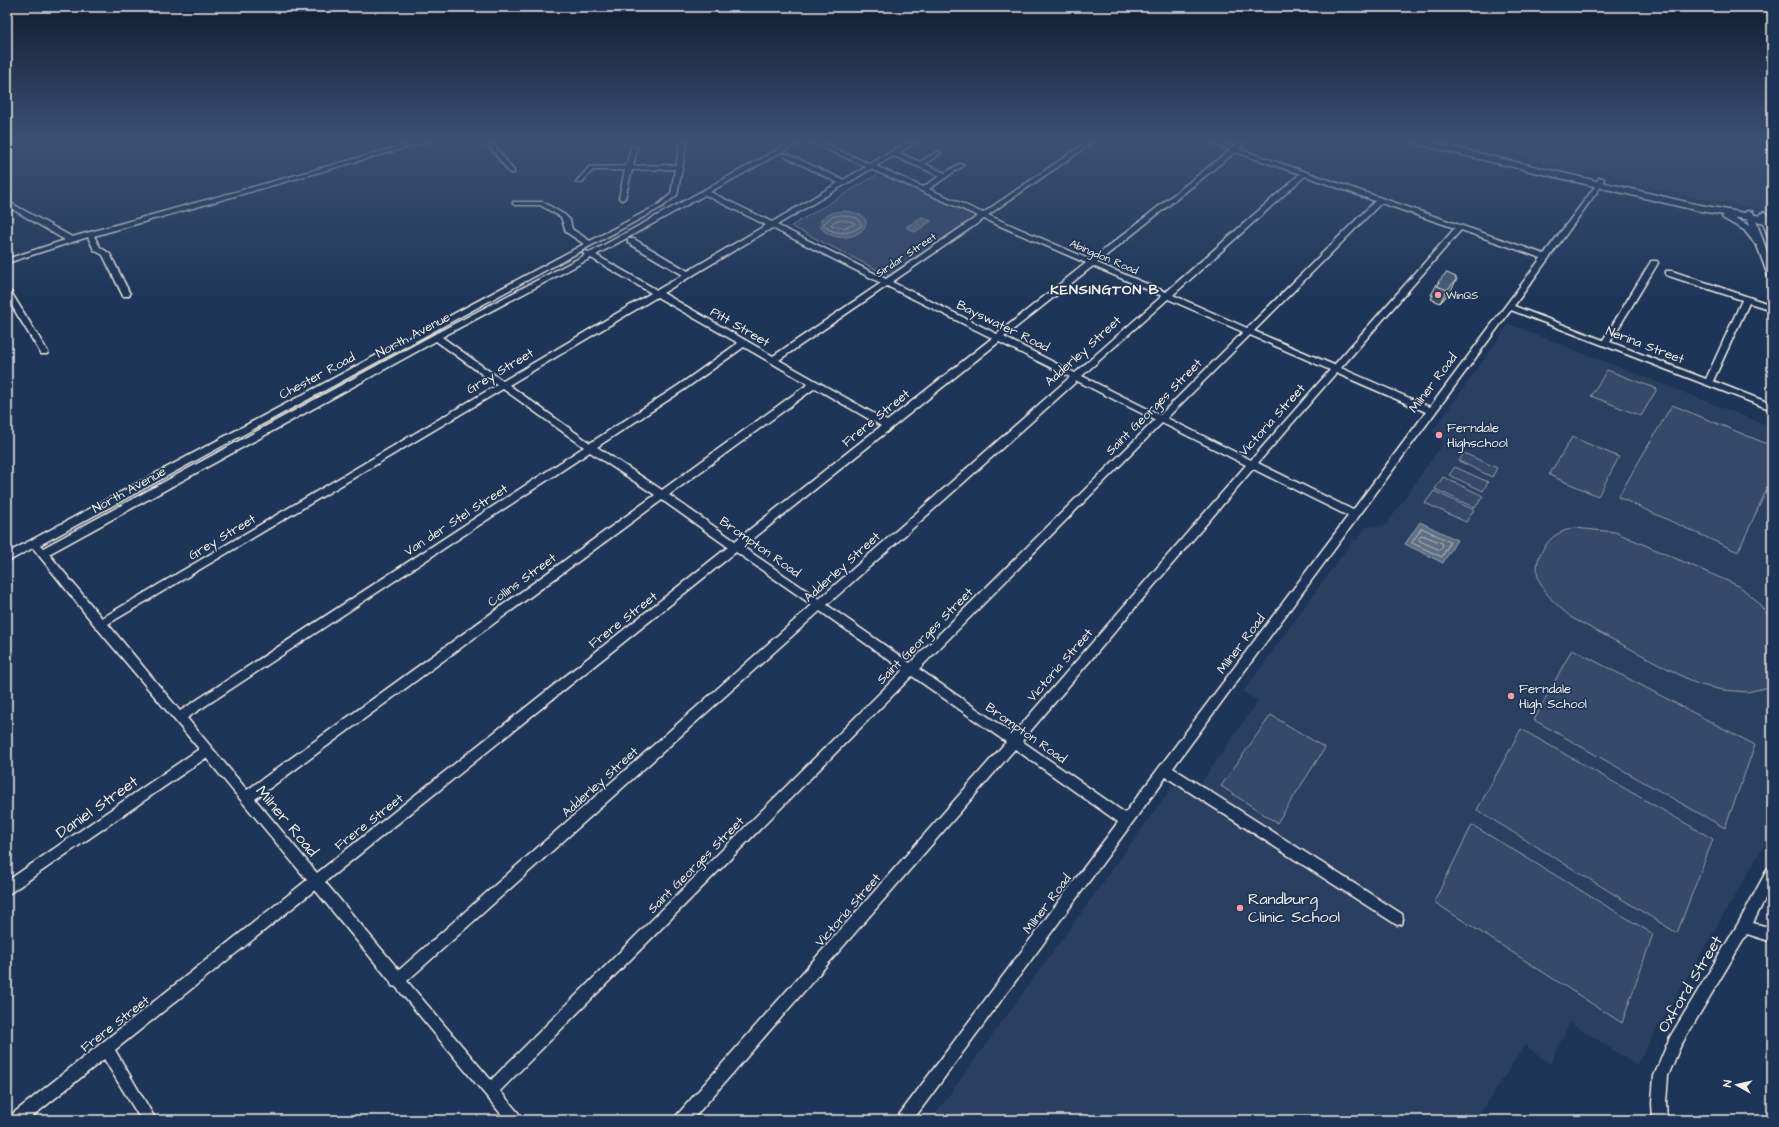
<svg xmlns="http://www.w3.org/2000/svg" width="1779" height="1127" font-family="'Architects Daughter',sans-serif">
  <rect width="100%" height="100%" fill="#1d3557"/>
  <filter id="ink" filterUnits="userSpaceOnUse"><feTurbulence type="fractalNoise" baseFrequency=".025" numOctaves="2"/><feDisplacementMap in="SourceGraphic" scale="8" xChannelSelector="R" yChannelSelector="G"/><feConvolveMatrix kernelMatrix="1 2 1 2 8 2 1 2 1" color-interpolation-filters="sRGB"/></filter>
  <g filter="url(#ink)">
    <path fill="#2a4060" d="M 1477,141 L 1772,141 L 1772,211 L 1687,196 L 1616,179 L 1615,176 L 1603,170 L 1575,170 L 1544,163 Z
      M 1509,324 L 1772,427 L 1772,832 L 1636,1065 L 1570,1022 L 1550,1064 L 1525,1045 L 1476,1120 L 931,1120 L 1175,783 L 1193,794 L 1258,701 L 1243,692 L 1353,540 L 1357,540 L 1366,527 L 1386,525 L 1443,443 L 1433,431 Z"/>
    <path fill="#354a67" stroke="#949ea8" d="M 883,171 L 987,216 L 891,277 L 791,226 Z
      M 1607,370 L 1657,389 L 1641,416 L 1591,396 Z
      M 1672,405 L 1772,446 L 1772,478 L 1738,552 L 1618,497 Z
      M 1572,437 L 1619,457 L 1598,496 L 1549,475 Z
      M 1464,453 L 1497,468 L 1492,477 L 1459,461 Z
      M 1455,467 L 1488,482 L 1483,491 L 1449,475 Z
      M 1443,477 L 1483,496 L 1475,508 L 1435,489 Z
      M 1434,491 L 1474,510 L 1466,522 L 1425,503 Z
      M 1575,528 L 1615,532 L 1739,586 L 1755,599 L 1772,620 L 1772,683 L 1765,688 L 1747,692 L 1722,690 L 1697,684 L 1572,618 C 1551,600 1525,579 1543,549 C 1551,536 1560,531 1575,528 Z
      M 1572,649 L 1755,745 L 1725,828 L 1534,720 Z
      M 1271,715 L 1325,748 L 1277,823 L 1221,786 Z
      M 1521,729 L 1713,839 L 1677,933 L 1477,810 Z
      M 1472,825 L 1653,934 L 1622,1023 L 1434,902 Z"/>
    <path fill="#5e6d82" stroke="#9aa2ab" d="M 843,211 C 895,215 846,255 821,228 L 821,220 C 827,213 834,212 843,211 Z
      M 922,217 L 931,221 L 915,232 L 906,227 Z
      M 1420,522 L 1457,540 L 1443,563 L 1405,544 Z"/>
    <g fill="none" stroke-linecap="round" stroke-linejoin="round">
      <path stroke="#b8bcbf" stroke-width="1" d="M 843,215 L 857,218 L 862,225 C 851,235 835,235 824,226 L 824,223 L 831,217 Z
        M 843,220 L 854,222 L 855,224 L 843,228 L 831,225 L 833,222 Z
        M 1422,528 L 1450,542 L 1442,557 L 1412,543 Z
        M 1422,535 L 1442,543 L 1443,545 L 1440,550 L 1420,541 L 1419,539 Z"/>
      <g stroke="#f4f1e8" stroke-width="3">
        <path id="minor" d="M 419,141 L 429,141 L 94,236 L 100,247 L 110,254 L 130,294 L 129,296 L 123,296 L 103,255 L 94,250 L 88,237 L 7,263 L 7,259 L 65,240 L 7,206 L 7,201 L 72,237 Z
          M 485,141 L 491,141 L 514,171 L 514,173 L 510,173 Z
          M 681,141 L 687,141 L 677,195 L 662,207 L 40,545 L 43,548 L 433,335 L 585,255 L 583,253 L 584,251 L 591,252 L 793,141 L 801,141 L 710,192 L 772,222 L 838,183 L 784,156 L 784,154 L 788,154 L 843,180 L 866,167 L 809,141 L 817,141 L 870,164 L 910,141 L 917,141 L 899,153 L 920,162 L 936,152 L 940,152 L 940,154 L 925,164 L 945,173 L 959,164 L 964,165 L 929,189 L 983,213 L 1088,141 L 1095,141 L 988,215 L 1091,260 L 1230,150 L 1207,141 L 1216,141 L 1233,147 L 1241,141 L 1248,141 L 1239,149 L 1544,254 L 1594,188 L 1599,178 L 1603,178 L 1604,179 L 1599,189 L 1514,306 L 1603,340 L 1650,263 L 1651,261 L 1657,261 L 1658,263 L 1610,342 L 1706,379 L 1742,300 L 1666,275 L 1666,271 L 1672,271 L 1772,305 L 1772,310 L 1749,303 L 1713,381 L 1772,404 L 1772,410 L 1511,310 L 1173,768 L 1402,914 L 1403,919 L 1402,924 L 1397,925 L 1166,777 L 913,1120 L 897,1120 L 899,1115 L 1118,822 L 1015,749 L 692,1120 L 675,1120 L 677,1115 L 1006,742 L 912,676 L 500,1091 L 520,1115 L 522,1120 L 506,1120 L 396,987 L 392,986 L 390,981 L 315,890 L 115,1050 L 156,1120 L 141,1120 L 104,1059 L 28,1120 L 9,1120 L 11,1115 L 307,880 L 206,758 L 7,895 L 7,881 L 199,749 L 96,627 L 33,548 L 7,562 L 7,553 L 584,244 L 566,232 L 561,217 L 540,205 L 515,205 L 513,204 L 513,202 L 543,202 L 565,215 L 570,220 L 572,229 L 590,241 L 658,205 L 671,194 L 675,169 L 632,170 L 625,198 L 622,200 L 619,198 L 625,170 L 593,170 L 581,183 L 576,182 L 589,167 L 626,166 L 631,148 L 634,146 L 637,148 L 633,166 L 676,165 ZM 1235,152 L 1300,174 L 1166,292 L 1097,263 ZM 894,156 L 940,176 L 923,187 L 876,166 ZM 871,169 L 978,216 L 886,279 L 777,225 ZM 1305,176 L 1375,201 L 1247,328 L 1173,295 ZM 705,195 L 766,225 L 688,271 L 634,239 L 628,239 L 628,243 L 683,275 L 657,290 L 596,255 ZM 1381,203 L 1455,228 L 1334,365 L 1254,331 ZM 984,219 L 1086,263 L 997,334 L 892,282 ZM 772,228 L 881,283 L 773,356 L 663,293 ZM 1461,230 L 1541,258 L 1430,407 L 1341,368 ZM 591,258 L 651,293 L 503,381 L 442,337 ZM 1093,266 L 1162,296 L 1075,373 L 1004,337 ZM 887,286 L 992,338 L 887,421 L 779,360 ZM 657,297 L 738,343 L 679,385 L 590,443 L 509,385 ZM 1168,299 L 1243,332 L 1160,415 L 1082,376 ZM 1250,335 L 1330,370 L 1251,460 L 1167,418 ZM 436,341 L 497,385 L 102,618 L 49,554 ZM 999,342 L 1070,377 L 819,599 L 743,547 ZM 744,347 L 808,384 L 662,490 L 597,447 L 685,389 ZM 1336,373 L 1426,412 L 1353,510 L 1258,463 ZM 1077,381 L 1155,420 L 910,663 L 827,605 ZM 815,388 L 881,426 L 735,541 L 669,495 ZM 503,389 L 584,447 L 180,711 L 108,624 ZM 1162,423 L 1246,465 L 1013,734 L 919,669 ZM 590,452 L 655,495 L 247,790 L 187,718 ZM 1253,469 L 1348,516 L 1125,813 L 1022,741 ZM 662,500 L 728,547 L 317,873 L 255,799 ZM 736,552 L 812,605 L 399,970 L 325,882 ZM 820,611 L 903,670 L 491,1080 L 407,981 Z
          M 1747,211 L 1753,212 L 1772,266 L 1772,278 L 1768,276 L 1745,212 Z
          M 1764,212 C 1773,216 1772,231 1772,239 L 1768,237 L 1760,214 Z
          M 7,290 L 11,292 L 48,352 L 47,354 L 41,354 L 40,352 L 7,298 Z
          M 1772,866 L 1772,885 L 1753,923 L 1772,928 L 1772,942 L 1747,934 L 1680,1047 L 1668,1076 L 1666,1103 L 1667,1120 L 1653,1120 L 1652,1103 L 1654,1076 L 1670,1037 L 1739,922 L 1768,868 Z"/>
      </g>
      <g stroke="#f4f1e8" stroke-width="3">
        <path id="major" d="M 1412,141 L 1426,141 L 1695,204 L 1772,218 L 1772,224 L 1733,217 L 1750,226 L 1764,243 L 1759,246 L 1756,245 L 1744,230 L 1724,219 L 1722,217 L 1724,215 L 1695,210 L 1416,144 Z"/>
      </g>
      <use href="#minor" fill="#1d3557" fill-rule="evenodd"/>
      <use href="#major" fill="#1d3557" fill-rule="evenodd"/>
    </g>
    <path fill="#3e4e64" stroke="#f4f1e8" d="M 1456,278 L 1450,292 L 1440,303 L 1431,299 L 1433,295 L 1431,295 L 1438,282 Z"/>
    <path fill="#324051" stroke="#f4f1e8" d="M 1456,277 L 1454,282 L 1457,279 L 1450,292 L 1440,303 L 1447,290 Z"/>
    <path fill="#485b74" stroke="#f4f1e8" d="M 1447,273 L 1456,277 L 1455,278 L 1457,279 L 1447,290 L 1437,286 L 1440,283 L 1438,282 L 1445,274 Z"/>
  </g>
  <linearGradient id="sky" x2="0" y2="1"><stop stop-color="#101d30"/><stop offset="0.47" stop-color="#3a5174"/><stop offset="1" stop-color="#3a5174" stop-opacity="0"/></linearGradient>
  <rect width="1779" height="299" fill="url(#sky)"/>
  <g fill="#ff9aa2" stroke="#1d3557" stroke-width="1.5">
    <circle cx="1438" cy="295" r="4"/>
    <circle cx="1439" cy="435" r="4"/>
    <circle cx="1511" cy="696" r="4"/>
    <circle cx="1240" cy="908" r="4"/>
  </g>
  <g text-anchor="middle" dominant-baseline="central" stroke-width="3.5" stroke-linejoin="round" paint-order="stroke">
    <g font-size="11" fill="#f4f1e8" stroke="#1d3557">
      <text transform="translate(906 255) rotate(-34)">Sirdar Street</text>
      <text transform="translate(1104 257) rotate(23)">Abingdon Road</text>
    </g>
    <g font-size="11" fill="#f4f1e8" stroke="#1d3557" text-anchor="start">
      <text x="1446" y="295">WinQS</text>
    </g>
    <g font-size="13" fill="#f4f1e8" stroke="#1d3557">
      <text transform="translate(1003 326) rotate(26)">Bayswater Road</text>
      <text transform="translate(740 327) rotate(30)">Pitt Street</text>
      <text transform="translate(413 335) rotate(-28)">North Avenue</text>
      <text transform="translate(1645 345) rotate(21)">Nerina Street</text>
      <text transform="translate(1083 351) rotate(-42)">Adderley Street</text>
      <text transform="translate(500 371) rotate(-31)">Grey Street</text>
      <text transform="translate(317 376) rotate(-28)">Chester Road</text>
      <text transform="translate(1433 383) rotate(-53)">Milner Road</text>
      <text transform="translate(1154 407) rotate(-45)">Saint Georges Street</text>
      <text transform="translate(876 418) rotate(-39)">Frere Street</text>
      <text transform="translate(1272 420) rotate(-48)">Victoria Street</text>
      <text transform="translate(129 490) rotate(-29)">North Avenue</text>
      <text transform="translate(456 520) rotate(-33)">Van der Stel Street</text>
      <text transform="translate(222 537) rotate(-31)">Grey Street</text>
      <text transform="translate(760 547) rotate(35)">Brompton Road</text>
      <text transform="translate(842 567) rotate(-42)">Adderley Street</text>
      <text transform="translate(522 580) rotate(-36)">Collins Street</text>
      <text transform="translate(623 620) rotate(-38)">Frere Street</text>
      <text transform="translate(925 636) rotate(-45)">Saint Georges Street</text>
      <text transform="translate(1241 644) rotate(-53)">Milner Road</text>
      <text transform="translate(1060 665) rotate(-49)">Victoria Street</text>
      <text transform="translate(1026 733) rotate(35)">Brompton Road</text>
      <text transform="translate(600 782) rotate(-42)">Adderley Street</text>
      <text transform="translate(369 822) rotate(-38)">Frere Street</text>
      <text transform="translate(696 865) rotate(-45)">Saint Georges Street</text>
      <text transform="translate(1047 904) rotate(-53)">Milner Road</text>
      <text transform="translate(848 910) rotate(-49)">Victoria Street</text>
      <text transform="translate(115 1024) rotate(-38)">Frere Street</text>
    </g>
    <g font-size="13" fill="#f4f1e8" stroke="#1d3557" text-anchor="start">
      <text x="1447" y="428">Ferndale<tspan x="1447" dy="15">Highschool</tspan></text>
      <text x="1519" y="689">Ferndale<tspan x="1519" dy="15">High School</tspan></text>
    </g>
    <g font-size="14" font-weight="bold" letter-spacing="1" fill="#f4f1e8" stroke="#1d3557">
      <text x="1105" y="290">KENSINGTON B</text>
    </g>
    <g font-size="16" fill="#f4f1e8" stroke="#1d3557">
      <text transform="translate(97 807) rotate(-35)">Daniel Street</text>
      <text transform="translate(287 821) rotate(50)">Milner Road</text>
      <text transform="translate(1690 984) rotate(-59)">Oxford Street</text>
    </g>
    <g font-size="16" fill="#f4f1e8" stroke="#1d3557" text-anchor="start">
      <text x="1248" y="899">Randburg<tspan x="1248" dy="18">Clinic School</tspan></text>
    </g>
  </g>
  <rect width="1779" height="1127" fill="none" stroke="#1d3557" stroke-width="24"/>
  <rect x="12" y="12" width="1755" height="1103" fill="none" stroke="#f4f1e8" stroke-width="1.5" filter="url(#ink)"/>
  <g transform="translate(1737 1085) rotate(278)" stroke="#1d3557" stroke-width="3" paint-order="stroke">
  <path d="M0-3L7 15L0 10L-7 15Z" fill="#f4f1e8"/>
  <text y="-6" font-size="11" font-weight="bold" text-anchor="middle" fill="#f4f1e8">N</text>
  </g>
</svg>
